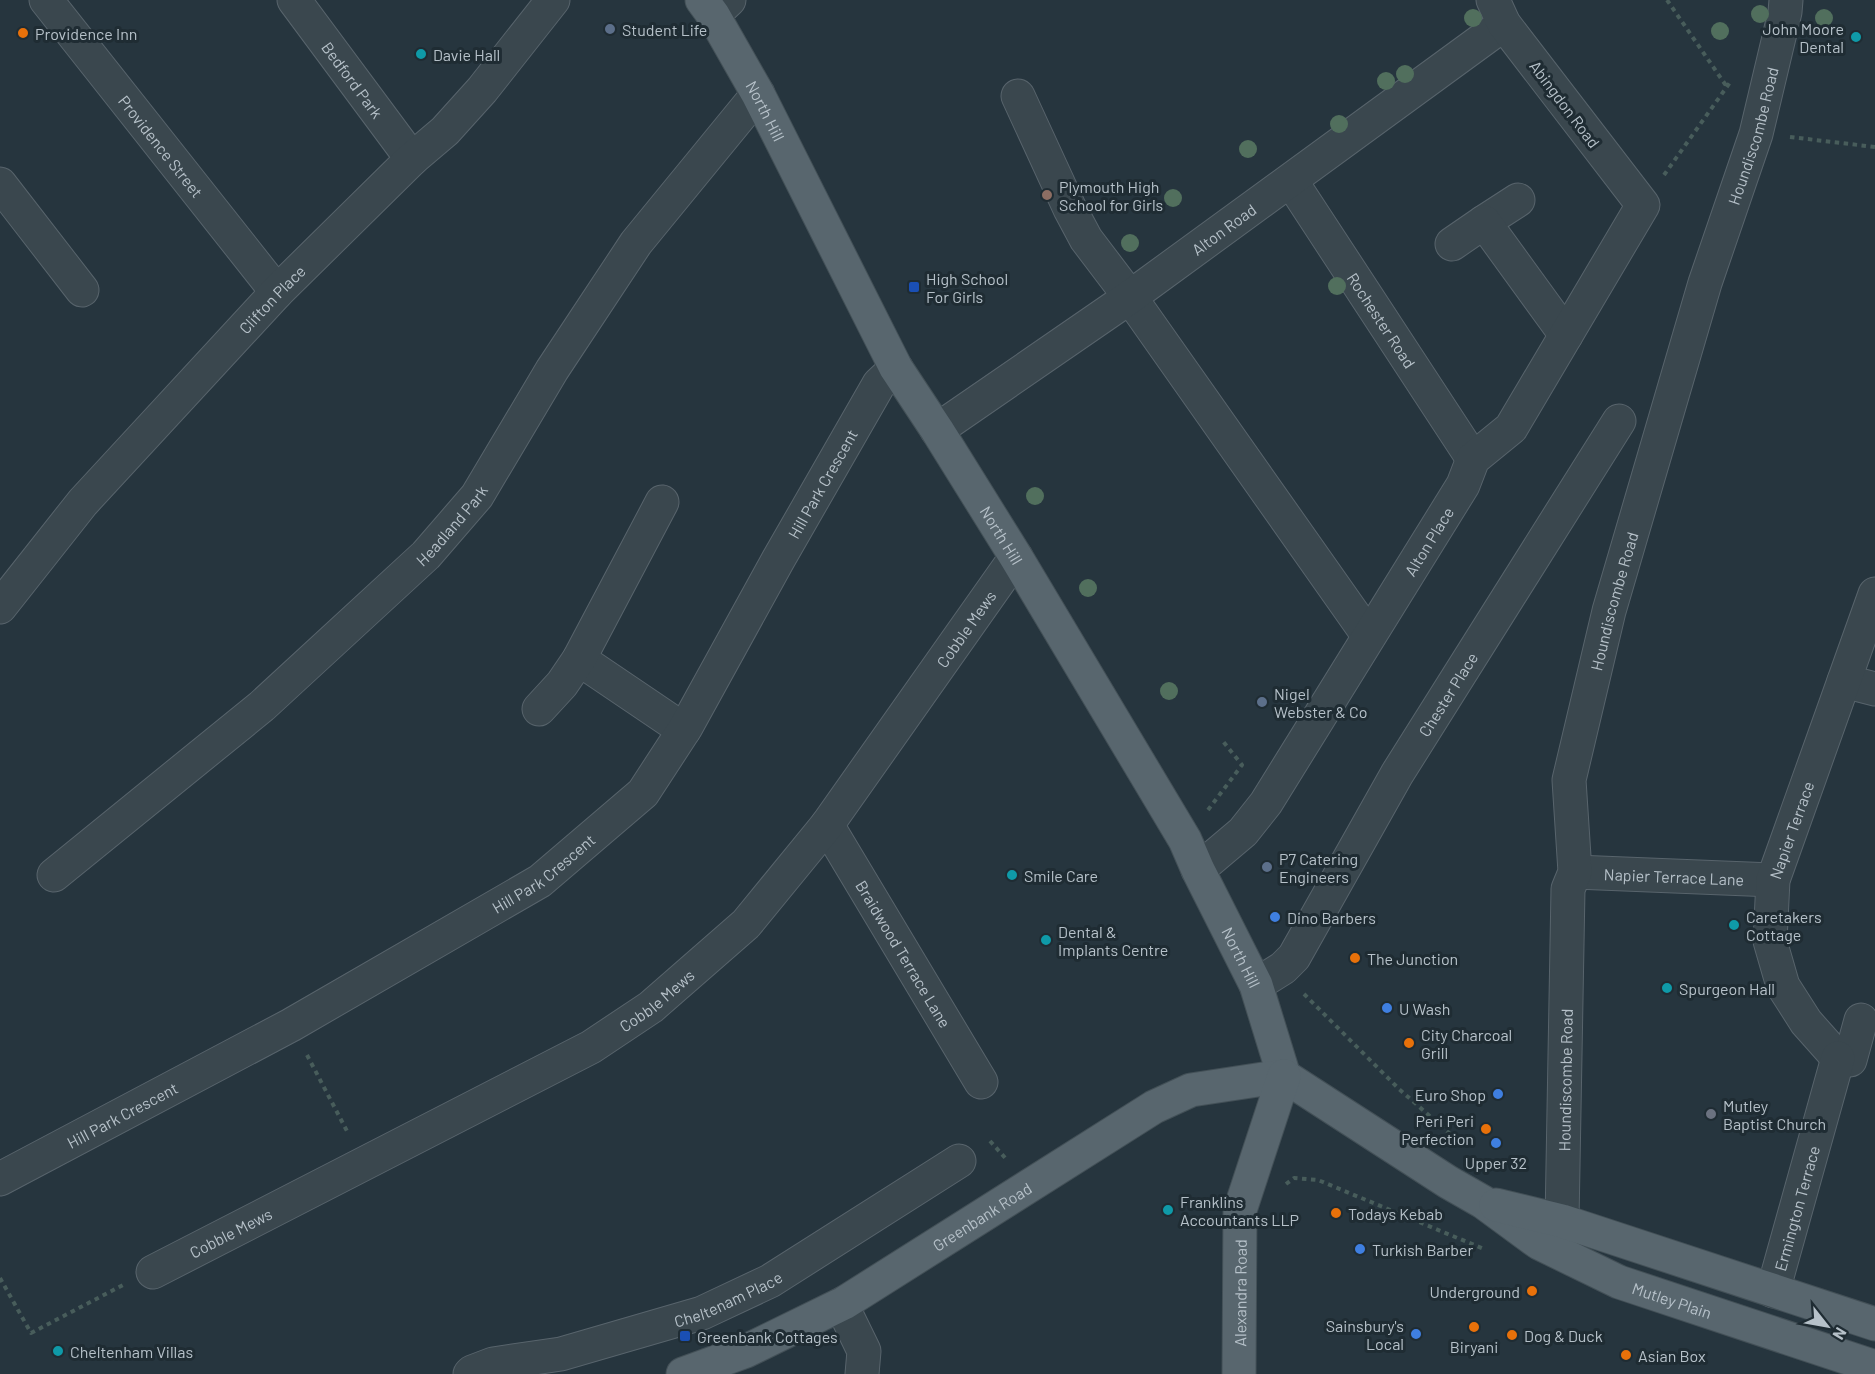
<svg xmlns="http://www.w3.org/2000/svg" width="1875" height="1374" font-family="Barlow,sans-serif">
  <rect width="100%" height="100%" fill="#26353e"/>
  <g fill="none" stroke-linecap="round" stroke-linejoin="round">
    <g stroke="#58646c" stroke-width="35">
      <g id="minor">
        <path id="s1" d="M 46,0 L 277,292"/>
        <path id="s2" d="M 294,0 L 412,159"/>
        <path d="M 713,15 L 729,0"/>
        <path d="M 1018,96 L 1070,209 L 1086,239 L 1130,297 L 1368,635"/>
        <path id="s3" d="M 1291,181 L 1473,459"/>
        <path d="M 0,184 L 82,290"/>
        <path d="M 1484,222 L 1518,200"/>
        <path d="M 1452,244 L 1484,222 L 1566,335"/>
        <path id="s4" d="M 937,430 L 1130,297 L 1504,24"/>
        <path id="s5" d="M 0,607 L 83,502 L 277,292 L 412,159 L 445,131 L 482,90 L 553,0"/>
        <path d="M 579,659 L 684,730"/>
        <path d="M 1844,681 L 1875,689"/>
        <path d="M 539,709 L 562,684 L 579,659 L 662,502"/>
        <path id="s6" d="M 827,825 L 981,1082"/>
        <path id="s7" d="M 1198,870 L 1243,832 L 1266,803 L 1463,485 L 1473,459 L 1511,428 L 1643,205 L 1504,24 L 1493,0"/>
        <path id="s8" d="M 1575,872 L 1773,880"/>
        <path id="s9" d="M 54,875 L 262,706 L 426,555 L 477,496 L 552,370 L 636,243 L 758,94"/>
        <path id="s10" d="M 1256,985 L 1283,968 L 1294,957 L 1397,774 L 1619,421"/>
        <path id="s11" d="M 1838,1058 L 1806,1022 L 1783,986 L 1770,941 L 1773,880 L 1875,594"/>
        <path d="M 1850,1060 L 1861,1020"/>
        <path id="s12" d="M 0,1179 L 291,1025 L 540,881 L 643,793 L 686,727 L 778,560 L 879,384 L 896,368"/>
        <path id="s13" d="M 1562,1221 L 1568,889 L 1575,872 L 1569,780 L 1609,611 L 1705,283 L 1756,134 L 1785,12 L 1786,0"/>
        <path id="s14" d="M 153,1272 L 591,1047 L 651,1007 L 746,924 L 827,825 L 1016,557"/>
        <path id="s15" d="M 1773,1291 L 1838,1058"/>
        <path d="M 844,1303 L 845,1312 L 864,1351 L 862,1374"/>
        <path id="s16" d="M 470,1374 L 472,1372 L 493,1364 L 561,1354 L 702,1313 L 770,1281 L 959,1161"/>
      </g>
    </g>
    <g stroke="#435057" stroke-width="35">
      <g id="major">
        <path id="s17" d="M 702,0 L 713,15 L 758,94 L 896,368 L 937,430 L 1016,557 L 1185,840 L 1198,870 L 1256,985 L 1284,1076"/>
        <path id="s18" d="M 1284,1076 L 1448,1182 L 1483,1202 L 1539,1243 L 1619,1282 L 1875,1367"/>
        <path d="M 1496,1205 L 1562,1221 L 1875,1324"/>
        <path id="s19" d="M 683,1374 L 746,1351 L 844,1303 L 1154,1107 L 1191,1090 L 1284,1076"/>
        <path id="s20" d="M 1239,1374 L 1240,1210 L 1284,1076"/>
      </g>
    </g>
    <path stroke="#485d5b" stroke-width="4" stroke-dasharray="4.5 4.5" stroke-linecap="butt" d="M 1667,0 L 1727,87
      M 1790,137 L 1875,147
      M 1664,175 L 1731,81
      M 1208,810 L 1242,765 L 1221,739
      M 1304,994 L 1399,1089 L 1466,1148
      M 307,1055 L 348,1133
      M 990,1141 L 1007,1160
      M 1286,1184 L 1294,1178 L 1318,1180 L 1484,1249
      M 0,1278 L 31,1333 L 123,1285"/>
    <use href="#minor" stroke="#3a474e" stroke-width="33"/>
    <use href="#major" stroke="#58666e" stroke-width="33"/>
  </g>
  <g fill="#516f5d">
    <circle cx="1760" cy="14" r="9"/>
    <circle cx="1473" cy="18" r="9"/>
    <circle cx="1824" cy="18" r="9"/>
    <circle cx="1720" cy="31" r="9"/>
    <circle cx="1405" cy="74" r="9"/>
    <circle cx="1386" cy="81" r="9"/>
    <circle cx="1339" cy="124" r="9"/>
    <circle cx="1248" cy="149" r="9"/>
    <circle cx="1173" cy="198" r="9"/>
    <circle cx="1130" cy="243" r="9"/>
    <circle cx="1337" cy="286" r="9"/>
    <circle cx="1035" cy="496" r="9"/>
    <circle cx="1088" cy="588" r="9"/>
    <circle cx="1169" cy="691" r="9"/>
  </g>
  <g fill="#5c6f8a" stroke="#1f2c33" stroke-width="2">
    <circle cx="610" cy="29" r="6"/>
    <circle cx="1262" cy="702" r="6"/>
    <circle cx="1267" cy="867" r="6"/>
  </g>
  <g fill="#e8710a" stroke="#1f2c33" stroke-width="2">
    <circle cx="23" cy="33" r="6"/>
    <circle cx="1355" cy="958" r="6"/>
    <circle cx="1409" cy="1043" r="6"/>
    <circle cx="1486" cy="1129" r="6"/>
    <circle cx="1336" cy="1213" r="6"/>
    <circle cx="1532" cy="1291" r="6"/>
    <circle cx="1474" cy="1327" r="6"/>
    <circle cx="1512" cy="1335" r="6"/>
    <circle cx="1626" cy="1355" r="6"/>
  </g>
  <g fill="#0f9aa8" stroke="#1f2c33" stroke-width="2">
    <circle cx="1856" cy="37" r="6"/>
    <circle cx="421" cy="54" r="6"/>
    <circle cx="1012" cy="875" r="6"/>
    <circle cx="1734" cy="925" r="6"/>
    <circle cx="1046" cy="940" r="6"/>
    <circle cx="1667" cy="988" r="6"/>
    <circle cx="1168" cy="1210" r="6"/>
    <circle cx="58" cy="1351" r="6"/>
  </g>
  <circle fill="#8d6e63" stroke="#1f2c33" stroke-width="2" cx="1047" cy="195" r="6"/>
  <g fill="#1a4fb4" stroke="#1f2c33" stroke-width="2">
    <rect x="908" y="281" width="12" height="12" rx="3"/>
    <rect x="679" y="1330" width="12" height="12" rx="3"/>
  </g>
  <g fill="#3f7fe0" stroke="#1f2c33" stroke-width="2">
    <circle cx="1275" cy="917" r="6"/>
    <circle cx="1387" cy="1008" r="6"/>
    <circle cx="1498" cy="1094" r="6"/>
    <circle cx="1496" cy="1143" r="6"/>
    <circle cx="1360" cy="1249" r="6"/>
    <circle cx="1416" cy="1334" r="6"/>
  </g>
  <circle fill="#6b7280" stroke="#1f2c33" stroke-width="2" cx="1711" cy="1114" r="6"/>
  <g text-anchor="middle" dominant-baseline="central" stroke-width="6" stroke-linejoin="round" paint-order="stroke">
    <g font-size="16" fill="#b6c1c9" stroke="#1f2c33" text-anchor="start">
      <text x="1844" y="28" text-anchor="end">John Moore<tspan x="1844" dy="18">Dental</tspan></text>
      <text x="622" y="29">Student Life</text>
      <text x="35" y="33">Providence Inn</text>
      <text x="433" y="54">Davie Hall</text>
      <text x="1059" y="186">Plymouth High<tspan x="1059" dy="18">School for Girls</tspan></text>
      <text x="926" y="278">High School<tspan x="926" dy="18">For Girls</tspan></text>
      <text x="1274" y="693">Nigel<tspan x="1274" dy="18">Webster &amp; Co</tspan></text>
      <text x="1279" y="858">P7 Catering<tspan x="1279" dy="18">Engineers</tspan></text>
      <text x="1024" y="875">Smile Care</text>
      <text x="1746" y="916">Caretakers<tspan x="1746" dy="18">Cottage</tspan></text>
      <text x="1287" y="917">Dino Barbers</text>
      <text x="1058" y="931">Dental &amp;<tspan x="1058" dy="18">Implants Centre</tspan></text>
      <text x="1367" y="958">The Junction</text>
      <text x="1679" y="988">Spurgeon Hall</text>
      <text x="1399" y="1008">U Wash</text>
      <text x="1421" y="1034">City Charcoal<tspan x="1421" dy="18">Grill</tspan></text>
      <text x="1486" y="1094" text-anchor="end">Euro Shop</text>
      <text x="1723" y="1105">Mutley<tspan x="1723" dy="18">Baptist Church</tspan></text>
      <text x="1474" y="1120" text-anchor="end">Peri Peri<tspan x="1474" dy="18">Perfection</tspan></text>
      <text x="1496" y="1162" text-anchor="middle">Upper 32</text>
      <text x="1180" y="1201">Franklins<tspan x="1180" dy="18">Accountants LLP</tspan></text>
      <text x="1348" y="1213">Todays Kebab</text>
      <text x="1372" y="1249">Turkish Barber</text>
      <text x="1520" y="1291" text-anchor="end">Underground</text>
      <text x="1404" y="1325" text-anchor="end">Sainsbury's<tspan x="1404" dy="18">Local</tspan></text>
      <text x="1524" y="1335">Dog &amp; Duck</text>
      <text x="697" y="1336">Greenbank Cottages</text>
      <text x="1474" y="1346" text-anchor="middle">Biryani</text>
      <text x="70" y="1351">Cheltenham Villas</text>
      <text x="1638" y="1355">Asian Box</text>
    </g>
    <g font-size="16" fill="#b6c1c9" stroke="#1f2c33">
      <text stroke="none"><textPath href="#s2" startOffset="99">Bedford Park</textPath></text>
      <text transform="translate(1565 104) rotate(53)">Abingdon Road</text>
      <text stroke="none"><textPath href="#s17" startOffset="128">North Hill</textPath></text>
      <text stroke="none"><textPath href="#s13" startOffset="1113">Houndiscombe Road</textPath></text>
      <text stroke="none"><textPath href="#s1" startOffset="186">Providence Street</textPath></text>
      <text stroke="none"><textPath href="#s4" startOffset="350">Alton Road</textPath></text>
      <text stroke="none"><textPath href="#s5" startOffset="411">Clifton Place</textPath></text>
      <text stroke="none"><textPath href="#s3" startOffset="166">Rochester Road</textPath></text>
      <text stroke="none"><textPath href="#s12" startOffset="1110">Hill Park Crescent</textPath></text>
      <text stroke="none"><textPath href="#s9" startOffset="530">Headland Park</textPath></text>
      <text stroke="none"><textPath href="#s17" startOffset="614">North Hill</textPath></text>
      <text stroke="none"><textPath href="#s7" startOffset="404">Alton Place</textPath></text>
      <text stroke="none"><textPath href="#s13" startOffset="627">Houndiscombe Road</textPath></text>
      <text stroke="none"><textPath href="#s14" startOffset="1059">Cobble Mews</textPath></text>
      <text stroke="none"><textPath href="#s10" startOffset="352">Chester Place</textPath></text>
      <text stroke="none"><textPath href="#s11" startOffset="252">Napier Terrace</textPath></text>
      <text stroke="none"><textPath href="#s12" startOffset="624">Hill Park Crescent</textPath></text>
      <text stroke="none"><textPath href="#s8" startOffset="99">Napier Terrace Lane</textPath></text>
      <text stroke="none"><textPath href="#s6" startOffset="150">Braidwood Terrace Lane</textPath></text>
      <text stroke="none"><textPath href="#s17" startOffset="1100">North Hill</textPath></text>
      <text stroke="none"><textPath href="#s14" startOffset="573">Cobble Mews</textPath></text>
      <text stroke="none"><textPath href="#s13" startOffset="141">Houndiscombe Road</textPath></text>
      <text stroke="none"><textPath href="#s12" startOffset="138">Hill Park Crescent</textPath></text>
      <text stroke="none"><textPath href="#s15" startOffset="86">Ermington Terrace</textPath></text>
      <text stroke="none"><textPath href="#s19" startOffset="339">Greenbank Road</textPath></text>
      <text stroke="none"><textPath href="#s14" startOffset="87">Cobble Mews</textPath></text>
      <text stroke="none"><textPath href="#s20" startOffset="81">Alexandra Road</textPath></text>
      <text stroke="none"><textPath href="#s16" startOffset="270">Cheltenam Place</textPath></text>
      <text stroke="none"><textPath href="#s18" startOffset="450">Mutley Plain</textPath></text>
    </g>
  </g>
  <g transform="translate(1827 1326) rotate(121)" stroke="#1f2c33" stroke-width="4.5" paint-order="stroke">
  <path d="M0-4.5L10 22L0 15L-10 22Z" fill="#b6c1c9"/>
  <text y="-9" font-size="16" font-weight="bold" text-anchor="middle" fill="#b6c1c9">N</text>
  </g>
</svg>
